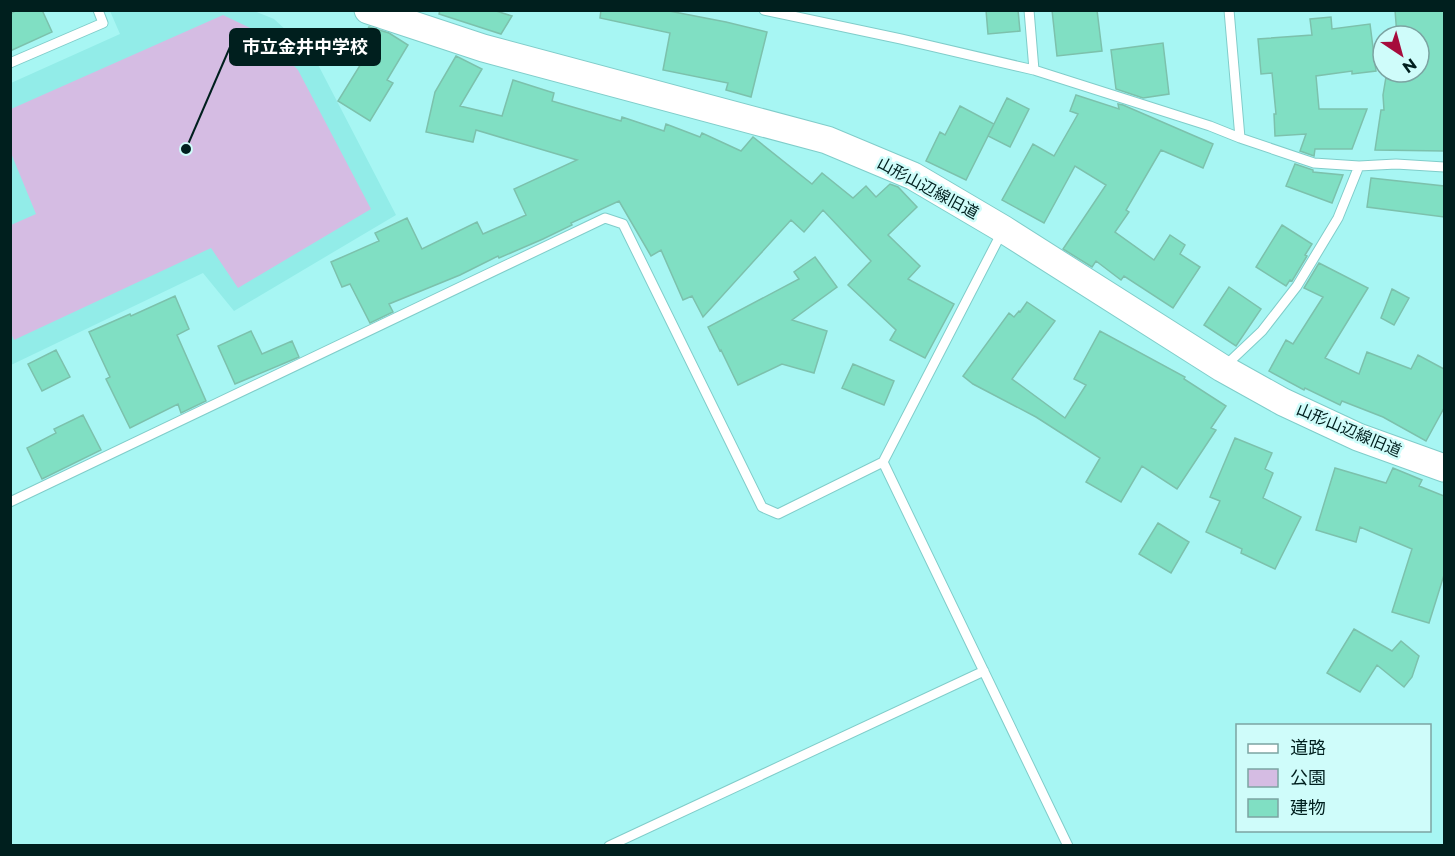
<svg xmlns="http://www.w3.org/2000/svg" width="1455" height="856" font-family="Montserrat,'Noto Sans JP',sans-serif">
  <rect width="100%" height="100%" fill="#a7f6f3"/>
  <path fill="#92ece8" d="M 110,11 L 254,11 L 274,19 L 313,55 L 396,215 L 234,311 L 203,273 L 11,365 L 11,83 L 120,34 Z"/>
  <path fill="#d5bce3" d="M 223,15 L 263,34 L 298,70 L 371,209 L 238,288 L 211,248 L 14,340 L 10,332 L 11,225 L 36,214 L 11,153 L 11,109 Z"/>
  <path fill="#80dfc3" stroke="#7cc1ac" stroke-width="1.5" d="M 17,10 L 42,10 L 52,32 L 10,51 L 10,14 Z
    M 440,10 L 493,10 L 512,16 L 501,34 L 439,14 Z
    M 601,10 L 664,10 L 726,22 L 767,32 L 751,97 L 726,90 L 728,83 L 663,70 L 670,33 L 600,18 Z
    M 986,10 L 1018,10 L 1020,31 L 988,34 Z
    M 1052,10 L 1097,10 L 1102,51 L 1057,56 Z
    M 1395,10 L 1444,10 L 1444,151 L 1375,150 L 1381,110 L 1384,110 L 1383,95 L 1386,77 L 1419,74 L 1419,36 L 1397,36 Z
    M 1331,17 L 1332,29 L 1370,24 L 1376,71 L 1352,74 L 1352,71 L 1316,76 L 1319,109 L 1367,109 L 1352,149 L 1315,149 L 1314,156 L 1300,151 L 1306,134 L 1275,136 L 1274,114 L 1276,114 L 1272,73 L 1261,74 L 1258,39 L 1312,35 L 1310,19 Z
    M 369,27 L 389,33 L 408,45 L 387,80 L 393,83 L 370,121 L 338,101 L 372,46 L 361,40 Z
    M 1163,43 L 1169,94 L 1143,98 L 1116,89 L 1111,50 Z
    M 456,56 L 482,69 L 460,106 L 502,116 L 513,80 L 554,93 L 552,101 L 621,121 L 622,117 L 664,131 L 666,124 L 700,137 L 702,133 L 741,151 L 753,137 L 812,184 L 822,173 L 853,198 L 866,186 L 876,197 L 890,184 L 898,187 L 917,207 L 888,235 L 920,266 L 908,279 L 954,304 L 925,358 L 890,340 L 896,330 L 848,285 L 871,261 L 823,210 L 804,232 L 791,220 L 703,317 L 692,296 L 683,300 L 661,250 L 651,256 L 619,201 L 571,223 L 572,225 L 543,239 L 499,258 L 498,256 L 460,275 L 389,304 L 393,312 L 370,323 L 350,284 L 342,287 L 331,262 L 379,241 L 375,233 L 407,218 L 422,249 L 477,222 L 483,234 L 526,215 L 514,189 L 577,160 L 476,130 L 473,142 L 426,132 L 435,92 Z
    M 1076,95 L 1119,109 L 1118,104 L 1123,105 L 1213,144 L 1203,168 L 1161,150 L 1126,210 L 1129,212 L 1115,232 L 1154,260 L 1170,235 L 1185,245 L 1180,254 L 1200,267 L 1173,308 L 1124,276 L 1121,280 L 1096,261 L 1092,267 L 1063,249 L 1106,185 L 1075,166 L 1044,223 L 1002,200 L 1033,144 L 1054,156 L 1078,114 L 1070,111 Z
    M 1007,98 L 1029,109 L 1010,147 L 988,136 Z
    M 960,106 L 994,124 L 966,180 L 926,161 L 940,132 L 945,135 Z
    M 1295,164 L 1313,170 L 1313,172 L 1343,175 L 1332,203 L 1286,186 Z
    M 1371,178 L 1444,186 L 1444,217 L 1367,207 Z
    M 1282,225 L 1312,244 L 1305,255 L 1307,256 L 1292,281 L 1290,280 L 1286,286 L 1256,267 Z
    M 815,257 L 837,287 L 792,320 L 827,331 L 814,373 L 782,364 L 738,385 L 721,350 L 720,351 L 708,327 L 799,279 L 794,272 Z
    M 1319,263 L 1368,288 L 1325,358 L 1359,374 L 1367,352 L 1411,369 L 1418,355 L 1444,369 L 1444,408 L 1426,441 L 1383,417 L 1342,401 L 1340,405 L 1305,388 L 1304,390 L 1269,371 L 1286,340 L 1293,344 L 1323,297 L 1304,288 Z
    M 1229,287 L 1261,309 L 1236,346 L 1204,325 Z
    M 1392,289 L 1409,298 L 1394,325 L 1381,318 Z
    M 175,296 L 189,329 L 177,335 L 206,401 L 181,413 L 178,404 L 130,428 L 106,379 L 110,377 L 89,332 L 130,314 L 131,316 Z
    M 1027,302 L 1055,321 L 1012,379 L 1065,418 L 1086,385 L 1074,379 L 1100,331 L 1185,377 L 1184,379 L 1226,406 L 1211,428 L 1216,430 L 1177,489 L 1142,466 L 1121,502 L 1086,482 L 1100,458 L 1036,417 L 973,384 L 963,376 L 1009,313 L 1014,317 L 1019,311 L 1020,312 Z
    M 251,331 L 262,354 L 292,341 L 299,357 L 235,384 L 218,346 Z
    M 56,350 L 70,377 L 42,391 L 28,364 Z
    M 853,364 L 894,381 L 884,405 L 842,388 Z
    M 83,415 L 101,450 L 42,479 L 27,448 L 56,433 L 54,429 Z
    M 1235,438 L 1272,453 L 1265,469 L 1273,473 L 1263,498 L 1301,517 L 1275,569 L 1241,553 L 1242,549 L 1206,532 L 1220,501 L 1210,497 Z
    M 1335,468 L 1386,483 L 1393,468 L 1422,480 L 1419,486 L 1444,496 L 1444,575 L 1429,623 L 1392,612 L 1412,549 L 1360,527 L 1356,542 L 1316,530 Z
    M 1158,523 L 1189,542 L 1171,573 L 1139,554 Z
    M 1354,629 L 1392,651 L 1401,641 L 1419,656 L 1412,677 L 1404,687 L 1377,665 L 1360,692 L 1327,673 Z"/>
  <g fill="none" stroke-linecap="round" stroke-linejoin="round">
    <g stroke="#80cdca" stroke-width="11">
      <path id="lane" d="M 764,10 L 901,39 L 1034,70 L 1210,126 L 1240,138 L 1314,163 L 1359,166 L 1396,164 L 1444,167
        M 1029,10 L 1034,70
        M 1229,10 L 1240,138
        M 10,63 L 103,23 L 98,10
        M 1225,366 L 1262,331 L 1297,286 L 1338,218 L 1359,166
        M 883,462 L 1002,232
        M 10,502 L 605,218 L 623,224 L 762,507 L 778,514 L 883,462 L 1068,846
        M 609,846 L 984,671"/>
    </g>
    <g stroke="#80cdca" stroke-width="29">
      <path id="secondary" d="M 368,10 L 483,48 L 827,140 L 913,176 L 1003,229 L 1222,368 L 1283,402 L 1358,437 L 1444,468"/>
    </g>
    <use href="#lane" stroke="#fff" stroke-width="9"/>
    <use href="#secondary" stroke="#fff" stroke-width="27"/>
  </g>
  <g text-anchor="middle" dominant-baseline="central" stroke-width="5" stroke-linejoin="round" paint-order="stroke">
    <g font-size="16" fill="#001f1e" stroke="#cffcfa">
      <text transform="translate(928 188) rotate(28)">山形山辺線旧道</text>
      <text transform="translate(1349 430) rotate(23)">山形山辺線旧道</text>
    </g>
  </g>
  <path fill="none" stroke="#001f1e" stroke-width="2" d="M186 149L230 47"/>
  <circle fill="#001f1e" stroke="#cffcfa" stroke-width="2" cx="186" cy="149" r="6"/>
  <rect fill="#001f1e" stroke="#001f1e" stroke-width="2" x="230" y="29" width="150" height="36" rx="6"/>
  <g font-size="18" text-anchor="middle" font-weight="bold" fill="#fff">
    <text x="305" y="53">市立金井中学校</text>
  </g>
  <rect width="1455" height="856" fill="none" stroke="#001f1e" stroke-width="24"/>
  <rect x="1236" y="724" width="195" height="108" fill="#cffcfa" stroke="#7ca4a2" stroke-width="1.5"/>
  <rect x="1248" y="744" width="30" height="9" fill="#ffffff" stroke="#7ca4a2" stroke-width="1.5"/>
  <text x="1290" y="754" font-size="18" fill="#001f1e">道路</text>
  <rect x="1248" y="769" width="30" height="18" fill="#d5bce3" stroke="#7ca4a2" stroke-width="1.5"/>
  <text x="1290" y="784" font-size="18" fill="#001f1e">公園</text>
  <rect x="1248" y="799" width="30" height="18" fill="#80dfc3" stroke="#7ca4a2" stroke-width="1.5"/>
  <text x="1290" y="814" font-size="18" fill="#001f1e">建物</text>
  <g transform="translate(1401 54) rotate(144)"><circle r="28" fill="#cffcfa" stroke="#7ca4a2" stroke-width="1.5"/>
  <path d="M0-4.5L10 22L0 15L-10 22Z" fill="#a60c3c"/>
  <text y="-9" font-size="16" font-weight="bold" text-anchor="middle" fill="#001f1e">N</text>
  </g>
</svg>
